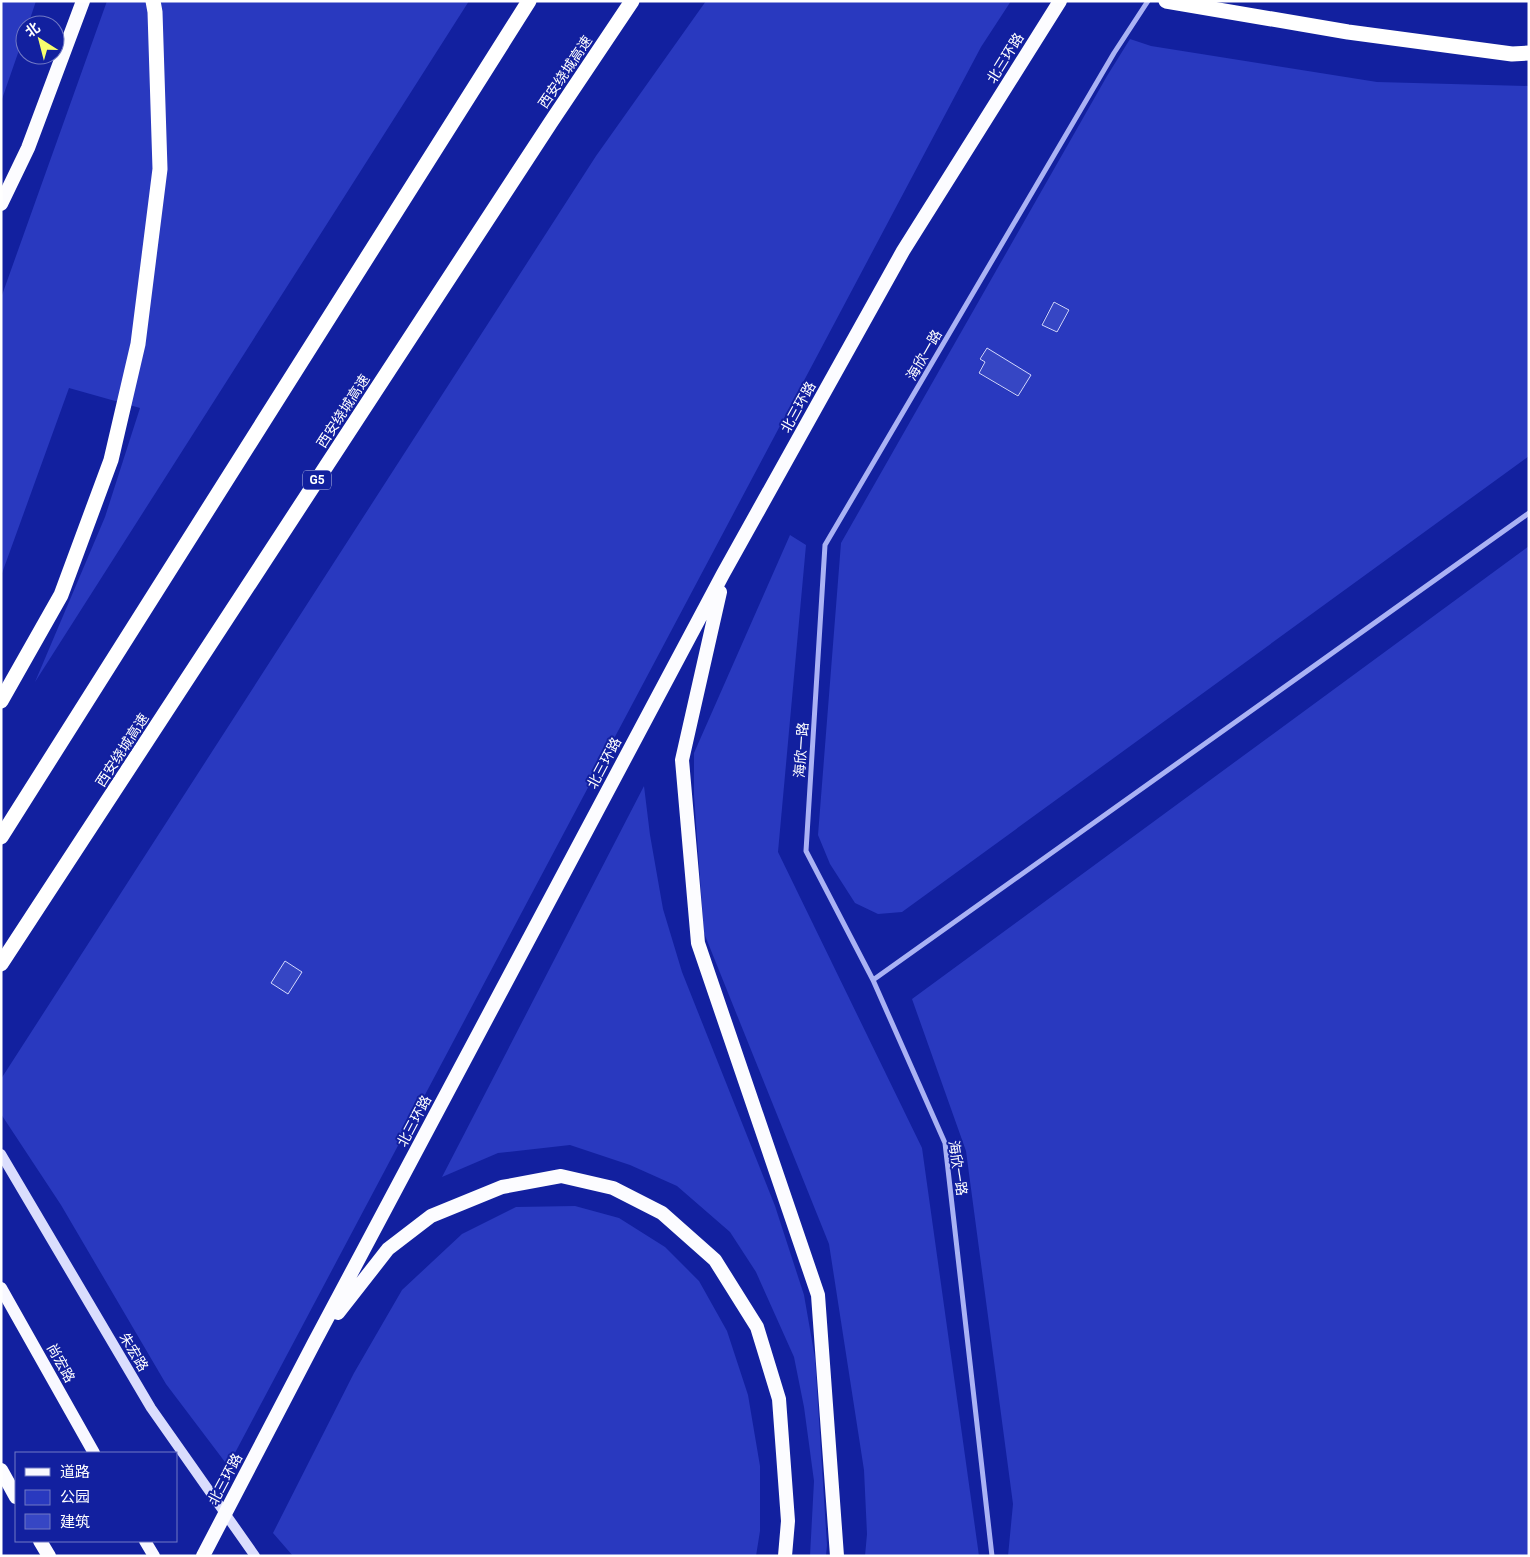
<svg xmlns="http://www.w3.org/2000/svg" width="1530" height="1557" font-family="Roboto,'Noto Sans SC',sans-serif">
  <rect width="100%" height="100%" fill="#12209f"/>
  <path fill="#2939bf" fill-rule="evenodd" d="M 4,1 L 36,1 L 28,25 L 25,25 L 25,33 L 1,102 L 1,3 Z
    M 107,1 L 469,1 L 35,682 L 105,517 L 140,408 L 69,388 L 1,576 L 1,298 Z
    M 706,1 L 1011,1 L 981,47 L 228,1466 L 166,1384 L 61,1205 L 1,1114 L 1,1079 L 596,156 Z
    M 1130,39 L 1151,46 L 1377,82 L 1529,86 L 1529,456 L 902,912 L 878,914 L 855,903 L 830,864 L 818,835 L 841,543 L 1107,76 ZM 1054,301 L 1070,310 L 1057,333 L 1041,324 ZM 986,348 L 1031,375 L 1018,397 L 978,373 L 984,362 L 979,359 Z
    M 790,535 L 806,545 L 778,852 L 922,1148 L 979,1556 L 865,1556 L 867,1534 L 864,1470 L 829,1244 L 704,933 L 694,796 L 694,753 Z
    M 1529,546 L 1529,1556 L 1008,1556 L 1013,1504 L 966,1151 L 912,999 Z
    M 644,786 L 650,835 L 663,909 L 682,972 L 775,1206 L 804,1295 L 815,1358 L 827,1545 L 826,1556 L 810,1556 L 814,1481 L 804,1407 L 794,1357 L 756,1272 L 730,1232 L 677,1186 L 630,1165 L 570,1145 L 498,1153 L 442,1177 Z
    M 575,1206 L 619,1218 L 665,1247 L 699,1281 L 727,1331 L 748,1395 L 760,1466 L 760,1531 L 756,1556 L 293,1556 L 273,1533 L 354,1373 L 402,1290 L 462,1234 L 516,1207 Z"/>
  <path fill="#3646c4" stroke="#d3d8fe" d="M 1054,302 L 1069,310 L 1057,332 L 1042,325 Z
    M 987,348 L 1031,375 L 1018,396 L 979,373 L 985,362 L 980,359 Z
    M 285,961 L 302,972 L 288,994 L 271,983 Z"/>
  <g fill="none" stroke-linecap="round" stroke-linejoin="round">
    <path stroke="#aab2f4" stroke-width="5" d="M 873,980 L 1529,513
      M 992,1556 L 945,1143 L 873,980 L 806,851 L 825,545 L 1114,53 L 1148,1"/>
    <path stroke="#daddfd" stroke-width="10" d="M 1,1154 L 151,1408 L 255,1556"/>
    <path stroke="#f8f8ff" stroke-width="12" d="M 1,1288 L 94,1453
      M 145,1541 L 154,1556"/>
    <path stroke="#fcfcff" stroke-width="14" d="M 1,204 L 28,148 L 83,1
      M 720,592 L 682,760 L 698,943 L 818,1295 L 837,1556
      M 338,1313 L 388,1249 L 431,1216 L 502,1187 L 561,1176 L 613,1188 L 662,1213 L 715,1260 L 757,1327 L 779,1399 L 788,1521 L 785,1556
      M 1,1470 L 16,1497
      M 40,1541 L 49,1556
      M 203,1556 L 314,1343 L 723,574 L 903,251 L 1060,1"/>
    <path stroke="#fff" stroke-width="15" d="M 1166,1 L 1348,32 L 1512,54 L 1529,53
      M 1,701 L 61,595 L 111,460 L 138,344 L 160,169 L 155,12 L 153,1
      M 1,837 L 529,1
      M 1,964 L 551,122 L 632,1"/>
  </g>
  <g text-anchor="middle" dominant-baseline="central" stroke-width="4" stroke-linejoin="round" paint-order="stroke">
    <rect fill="#12209f" stroke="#b8bce2" stroke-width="1" x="303" y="470.5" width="28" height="19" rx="4"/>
    <g font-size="12" font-weight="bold" fill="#fff">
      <text x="317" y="480">G5</text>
    </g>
    <g font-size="14" fill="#fff" stroke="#12209f">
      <text transform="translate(1005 58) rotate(-58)">北三环路</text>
      <text transform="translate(565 72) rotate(-56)">西安绕城高速</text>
      <text transform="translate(924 355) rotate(-60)">海欣一路</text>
      <text transform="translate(798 407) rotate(-61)">北三环路</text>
      <text transform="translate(343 411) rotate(-57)">西安绕城高速</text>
      <text transform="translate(122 750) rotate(-57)">西安绕城高速</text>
      <text transform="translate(801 750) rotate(-86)">海欣一路</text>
      <text transform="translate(604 763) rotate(-62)">北三环路</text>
      <text transform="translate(414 1121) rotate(-62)">北三环路</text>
      <text transform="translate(958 1168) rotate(81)">海欣一路</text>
      <text transform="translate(134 1352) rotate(59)">朱宏路</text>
      <text transform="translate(61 1363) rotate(61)">尚宏路</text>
      <text transform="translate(225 1479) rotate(-62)">北三环路</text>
    </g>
  </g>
  <rect width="1530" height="1557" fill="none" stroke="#ffffff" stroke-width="5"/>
  <rect x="15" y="1452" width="162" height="90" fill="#12209f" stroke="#7179c5"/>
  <rect x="25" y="1468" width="25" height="8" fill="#f8f8ff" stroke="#7179c5"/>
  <text x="60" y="1477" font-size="15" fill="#ffffff">道路</text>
  <rect x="25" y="1490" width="25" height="15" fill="#2939bf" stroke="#7179c5"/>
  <text x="60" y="1502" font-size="15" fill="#ffffff">公园</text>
  <rect x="25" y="1514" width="25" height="15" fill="#3646c4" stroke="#7179c5"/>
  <text x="60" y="1527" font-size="15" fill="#ffffff">建筑</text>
  <g transform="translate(40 40) rotate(324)"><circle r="24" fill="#12209f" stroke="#7179c5"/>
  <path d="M0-4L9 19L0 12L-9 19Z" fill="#f7ff6e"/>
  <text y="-8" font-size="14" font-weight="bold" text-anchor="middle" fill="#ffffff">北</text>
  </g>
</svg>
